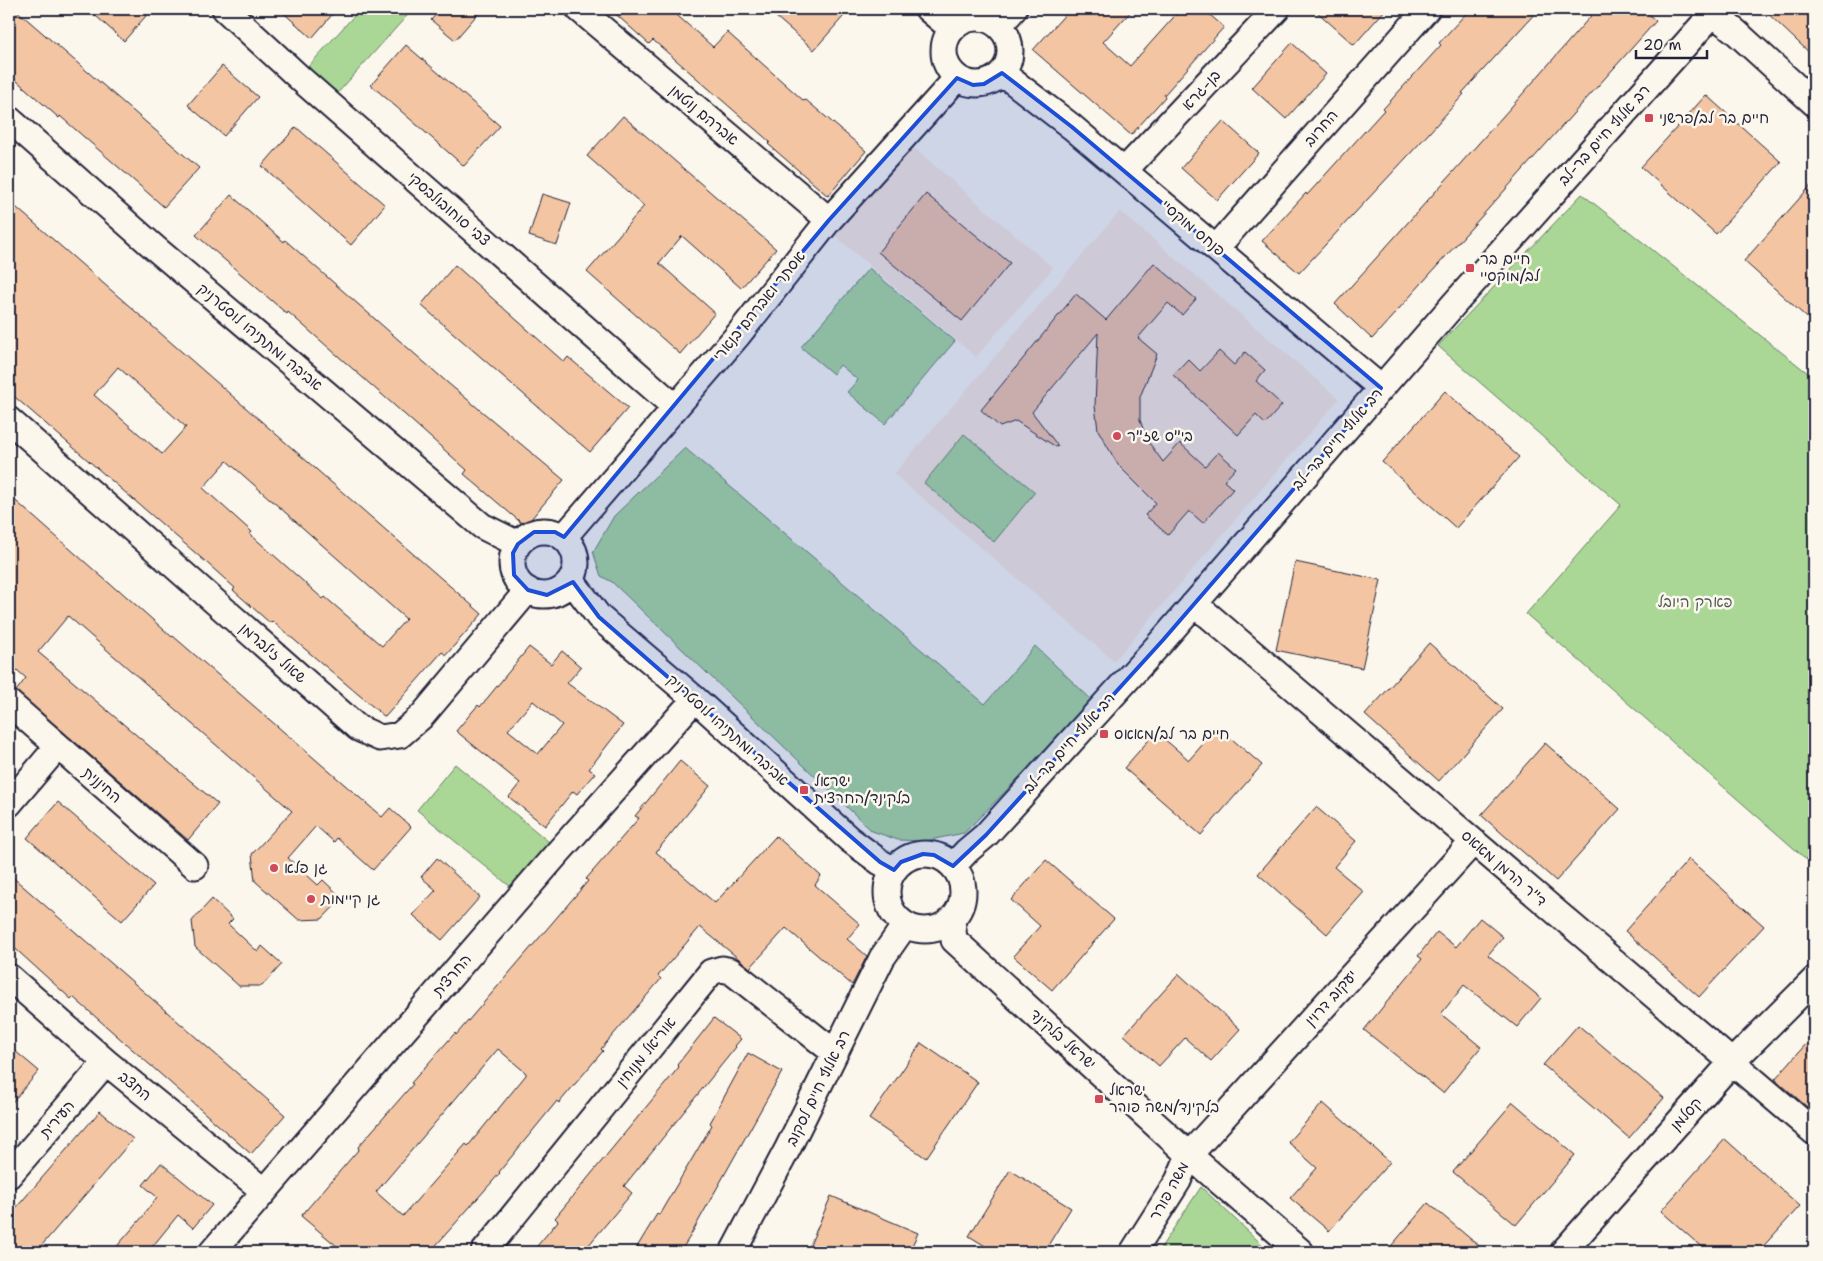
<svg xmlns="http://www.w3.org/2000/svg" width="1823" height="1261" font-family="'Shantell Sans','Playpen Sans Hebrew',sans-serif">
  <rect width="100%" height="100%" fill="#fbf7ec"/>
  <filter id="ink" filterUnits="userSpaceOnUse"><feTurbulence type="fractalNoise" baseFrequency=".02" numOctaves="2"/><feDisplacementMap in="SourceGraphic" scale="10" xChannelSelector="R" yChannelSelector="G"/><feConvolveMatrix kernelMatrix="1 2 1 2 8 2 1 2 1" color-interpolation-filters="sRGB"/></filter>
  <g filter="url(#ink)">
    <path fill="#f9e8d6" d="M 911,145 L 1053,268 L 976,357 L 833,234 Z
      M 1120,211 L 1339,399 L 1114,661 L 894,474 Z"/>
    <path fill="#aad795" stroke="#667c68" d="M 360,9 L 413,9 L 335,96 L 306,69 Z
      M 1582,194 L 1814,378 L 1814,866 L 1526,614 L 1621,505 L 1438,346 Z
      M 869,268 L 955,341 L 885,424 L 847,392 L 858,380 L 840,365 L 833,374 L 801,347 Z
      M 964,434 L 1035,492 L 994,542 L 924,483 Z
      M 685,448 L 985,704 L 1035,646 L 1094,702 L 964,833 L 925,841 L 898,840 L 872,831 L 612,582 L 601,576 L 593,552 L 614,516 Z
      M 455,764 L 555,847 L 518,893 L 417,810 Z
      M 1201,1187 L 1270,1252 L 1158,1252 Z"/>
    <path fill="#f3c5a2" stroke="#22223b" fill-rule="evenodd" d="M 9,9 L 15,9 L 199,168 L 164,207 L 60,116 L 59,118 L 9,74 Z
      M 88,9 L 152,9 L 124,41 Z
      M 279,9 L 337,9 L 312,38 Z
      M 441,9 L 482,9 L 455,40 L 431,20 Z
      M 610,9 L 670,9 L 713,47 L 727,32 L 804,101 L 806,100 L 866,151 L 828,196 L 768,144 L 770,142 L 653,40 L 649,44 Z
      M 767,9 L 850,9 L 814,50 Z
      M 1070,9 L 1133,9 L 1103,42 L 1130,66 L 1181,9 L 1203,9 L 1224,27 L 1164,95 L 1165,97 L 1131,135 L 1033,50 Z
      M 1314,9 L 1386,9 L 1354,45 Z
      M 1470,9 L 1539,9 L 1462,93 L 1464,94 L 1420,143 L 1299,273 L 1262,241 L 1306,193 L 1307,195 L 1384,110 L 1383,109 L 1441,45 L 1439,43 Z
      M 1597,9 L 1643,9 L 1656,21 L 1372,339 L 1335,304 L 1512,106 Z
      M 1763,9 L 1814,9 L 1814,57 Z
      M 1292,43 L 1326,74 L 1286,119 L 1252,88 Z
      M 406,45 L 500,126 L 464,166 L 371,85 Z
      M 222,66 L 258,97 L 224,136 L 188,105 Z
      M 1706,95 L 1781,162 L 1716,234 L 1641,167 Z
      M 623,116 L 776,249 L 741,288 L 682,236 L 659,263 L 715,313 L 680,354 L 587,272 L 644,206 L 587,156 Z
      M 1223,121 L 1259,153 L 1217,200 L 1181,168 Z
      M 296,127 L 385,205 L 351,245 L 262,166 Z
      M 1814,182 L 1814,324 L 1744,261 Z
      M 542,194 L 571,203 L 557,245 L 529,236 Z
      M 926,194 L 1010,263 L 962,321 L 878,252 Z
      M 231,195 L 284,242 L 285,240 L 449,384 L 564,480 L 525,526 L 464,474 L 467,470 L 395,406 L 288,312 L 287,314 L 196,235 Z
      M 9,201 L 482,614 L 446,655 L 442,652 L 385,717 L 272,621 L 270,623 L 233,590 L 235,588 L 207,563 L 9,392 ZM 118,367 L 186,427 L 162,454 L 94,395 ZM 227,461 L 406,619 L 382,646 L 325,597 L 323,599 L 250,534 L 252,532 L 203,488 Z
      M 1154,263 L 1196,299 L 1182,315 L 1168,303 L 1138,338 L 1157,354 L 1140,397 L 1140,420 L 1147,440 L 1163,462 L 1180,443 L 1205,466 L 1218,452 L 1236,468 L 1224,481 L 1233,489 L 1203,523 L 1189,511 L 1168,535 L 1145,515 L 1156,503 L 1118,465 L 1098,430 L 1095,406 L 1098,333 L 1032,412 L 1058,446 L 1056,447 L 1016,421 L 1000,427 L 981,410 L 1076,294 L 1106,320 Z
      M 455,265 L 564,362 L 568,357 L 628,408 L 590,452 L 421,305 Z
      M 1219,351 L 1234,365 L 1245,352 L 1265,370 L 1256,381 L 1282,405 L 1265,424 L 1256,415 L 1238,435 L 1173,375 L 1188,359 L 1200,371 Z
      M 1445,391 L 1519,457 L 1456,528 L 1382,462 Z
      M 9,495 L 94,570 L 117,590 L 118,589 L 172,637 L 173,636 L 382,817 L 390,808 L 411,827 L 373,870 L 337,838 L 334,842 L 316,826 L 288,858 L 318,885 L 323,880 L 342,898 L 322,919 L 299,920 L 255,881 L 252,854 L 292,811 L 68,616 L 38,652 L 218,804 L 188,840 L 16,691 L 26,678 L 9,663 Z
      M 1295,562 L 1381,580 L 1362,668 L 1276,650 Z
      M 1429,643 L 1503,709 L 1439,781 L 1365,715 Z
      M 529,647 L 551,664 L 562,651 L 581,667 L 567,683 L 623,725 L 589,769 L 595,773 L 577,794 L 573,791 L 545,826 L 509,797 L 520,783 L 456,731 L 478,705 L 480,707 ZM 533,701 L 562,725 L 538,754 L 508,730 Z
      M 1218,727 L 1262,765 L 1201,835 L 1124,768 L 1156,732 L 1189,760 Z
      M 1545,743 L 1620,809 L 1556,881 L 1481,815 Z
      M 680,761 L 710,786 L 656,852 L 715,903 L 776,836 L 821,876 L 815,885 L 860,924 L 847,939 L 867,956 L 852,985 L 786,928 L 750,968 L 700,927 L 658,976 L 661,979 L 601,1049 L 603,1051 L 559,1103 L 557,1101 L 499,1172 L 500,1173 L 430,1252 L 344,1252 L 301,1216 L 359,1149 L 358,1147 L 413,1084 L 411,1083 L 455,1033 L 456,1035 L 588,881 L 586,879 L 639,818 L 635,816 ZM 498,1049 L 526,1073 L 526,1075 L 468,1146 L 466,1144 L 403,1216 L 376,1192 Z
      M 58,802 L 154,885 L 122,921 L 27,838 Z
      M 1316,807 L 1356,841 L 1334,867 L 1364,892 L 1327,934 L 1258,874 Z
      M 437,858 L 480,897 L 442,940 L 413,915 L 436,890 L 421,877 Z
      M 1689,859 L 1764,926 L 1699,997 L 1625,931 Z
      M 1046,860 L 1114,919 L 1052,990 L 1013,956 L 1040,926 L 1011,900 Z
      M 9,874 L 285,1115 L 251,1154 L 73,997 L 71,999 L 9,943 Z
      M 212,899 L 233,919 L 228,924 L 258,952 L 262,946 L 282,964 L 262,986 L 239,986 L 195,947 L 192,921 Z
      M 1480,918 L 1503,937 L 1488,955 L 1541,998 L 1517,1027 L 1464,985 L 1441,1014 L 1481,1047 L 1443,1093 L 1364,1030 L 1422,959 L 1418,956 L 1437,932 L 1456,947 Z
      M 1179,974 L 1240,1029 L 1211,1061 L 1185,1038 L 1159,1066 L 1124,1035 Z
      M 714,1018 L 741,1039 L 735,1046 L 736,1047 L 624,1186 L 632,1193 L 583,1252 L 532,1252 L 558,1221 L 555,1218 L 679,1067 L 677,1065 Z
      M 1578,1025 L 1664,1098 L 1629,1138 L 1543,1065 Z
      M 1814,1035 L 1814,1113 L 1775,1079 Z
      M 921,1043 L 978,1082 L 926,1158 L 869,1119 Z
      M 9,1046 L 39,1071 L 9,1106 Z
      M 748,1053 L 782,1072 L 689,1238 L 680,1252 L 634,1252 L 657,1214 L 659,1215 L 712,1125 L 710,1123 Z
      M 1513,1102 L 1575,1155 L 1516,1225 L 1453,1172 Z
      M 1323,1103 L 1390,1162 L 1329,1231 L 1290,1198 L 1317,1168 L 1288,1142 Z
      M 100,1111 L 133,1139 L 36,1252 L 9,1252 L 9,1216 Z
      M 1725,1139 L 1800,1206 L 1758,1252 L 1707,1252 L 1661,1211 Z
      M 161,1163 L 212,1205 L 193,1228 L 178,1215 L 148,1252 L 112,1252 L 145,1214 L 144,1214 L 157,1197 L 143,1185 Z
      M 1010,1170 L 1071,1208 L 1044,1252 L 995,1252 L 969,1236 Z
      M 831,1196 L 918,1233 L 909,1252 L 807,1252 Z
      M 1428,1203 L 1486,1252 L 1386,1252 Z"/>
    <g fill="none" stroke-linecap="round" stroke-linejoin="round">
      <g stroke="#22223b" stroke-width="29">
        <path id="street" d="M 225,9 L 303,81 L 675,407
          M 579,9 L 829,220
          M 928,9 L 952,29
          M 1707,9 L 1736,32 L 1814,103
          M944 51a33 33 0 1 1 66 0a33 33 0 1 1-66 0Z
          M 999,26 L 1014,9
          M 1002,73 L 1072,127 L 1381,388
          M 9,119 L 155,248 L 482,526 L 518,544
          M 1124,171 L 1277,9
          M 1216,248 L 1427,9
          M 9,420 L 358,728 L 380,738 L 400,735 L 422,716 L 528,590
          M512 563a32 32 0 1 1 64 0a32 32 0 1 1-64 0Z
          M 564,537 L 738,335 L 829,220 L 957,78
          M 571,580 L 599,617 L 695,699 L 849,839 L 880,862 L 894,870
          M 1193,605 L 1208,615 L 1814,1132
          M 9,703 L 195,866
          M 9,804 L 58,746
          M887 892a38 38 0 1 1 76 0a38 38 0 1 1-76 0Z
          M 953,866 L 967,851 L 986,835 L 1163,640 L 1454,304 L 1717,9
          M 952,919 L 954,940 L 1189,1155 L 1301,1252
          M 9,977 L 106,1062 L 264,1191
          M 9,1175 L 106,1062
          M 212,1252 L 554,857 L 695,699
          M 484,1252 L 711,972 L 722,969 L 731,971 L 835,1053
          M 733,1252 L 788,1148 L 882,958 L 905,925
          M 1133,1252 L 1178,1181 L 1189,1155 L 1473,842
          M 1563,1252 L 1733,1061 L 1814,980"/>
      </g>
      <use href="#street" stroke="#fbf7ec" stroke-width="25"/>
    </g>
  </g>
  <path fill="#1d4ed8" fill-opacity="0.2" stroke="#1d4ed8" stroke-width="4" stroke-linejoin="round" d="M 1002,73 L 1072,127 L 1381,388 L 1163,640 L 986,835 L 953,866 L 934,855 L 923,854 L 901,862 L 894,870 L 880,862 L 599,617 L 573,582 L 547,595 L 528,590 L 514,575 L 513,553 L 518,544 L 534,532 L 555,532 L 564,537 L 829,220 L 957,78 L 973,85 L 984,84 Z"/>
  <g fill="#d1495b" stroke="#fbf7ec" stroke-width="2">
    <rect x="1644" y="113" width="10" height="10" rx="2.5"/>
    <rect x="1465" y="263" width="10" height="10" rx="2.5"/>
    <circle cx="1117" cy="436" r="5"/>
    <rect x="1099" y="729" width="10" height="10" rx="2.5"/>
    <rect x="799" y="785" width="10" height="10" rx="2.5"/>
    <circle cx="274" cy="868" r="5"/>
    <circle cx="311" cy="899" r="5"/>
    <rect x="1094" y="1094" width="10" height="10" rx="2.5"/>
  </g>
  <g text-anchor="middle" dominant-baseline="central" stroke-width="5" stroke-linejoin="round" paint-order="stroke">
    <g font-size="15" fill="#22223b" stroke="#fbf7ec">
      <text transform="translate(1201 90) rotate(-47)">בן-גרא</text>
      <text transform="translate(704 115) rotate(40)">אברהם נוטמן</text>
      <text transform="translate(1321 128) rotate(-49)">החרוב</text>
      <text transform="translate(1604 135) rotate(-48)">רב אלוף חיים בר-לב</text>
      <text transform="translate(449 209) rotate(41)">צבי סוחובולבסקי</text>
      <text transform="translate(1193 228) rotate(40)">פנחס מוקסיי</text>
      <text transform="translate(759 306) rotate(-51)">אסתר ואברהם בנארי</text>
      <text transform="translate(260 337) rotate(40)">אביבה ומתתיהו לוסטרניק</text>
      <text transform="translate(1337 439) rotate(-49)">רב אלוף חיים בר-לב</text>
      <text transform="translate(273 653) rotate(41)">שאול זילברמן</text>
      <text transform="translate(728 730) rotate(42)">אביבה ומתתיהו לוסטרניק</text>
      <text transform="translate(1069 743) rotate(-48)">רב אלוף חיים בר-לב</text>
      <text transform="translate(102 785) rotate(41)">החיננית</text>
      <text transform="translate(1504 868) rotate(41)">ד"ר הרמן מאאס</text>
      <text transform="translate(452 975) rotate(-49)">החרצית</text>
      <text transform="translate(1331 998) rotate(-48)">יעקוב דרוין</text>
      <text transform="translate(1063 1039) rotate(42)">ישראל בלקינד</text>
      <text transform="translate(646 1052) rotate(-51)">אוריאל מנוחין</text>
      <text transform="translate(135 1086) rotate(39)">החצב</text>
      <text transform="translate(818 1088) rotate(-64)">רב אלוף חיים לסקוב</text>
      <text transform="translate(1686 1114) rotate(-48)">קסלמן</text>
      <text transform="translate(57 1119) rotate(-49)">העירית</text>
      <text transform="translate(1169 1191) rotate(-61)">משה פורר</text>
    </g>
    <g font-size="15" fill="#22223b" stroke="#fbf7ec" text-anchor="start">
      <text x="1659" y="118">חיים בר לב/פרשני</text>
      <text x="1480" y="259">חיים בר<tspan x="1480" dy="17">לב/מוקסיי</tspan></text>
      <text x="1127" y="436">בי"ס שז"ר</text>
      <text x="1114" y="734">חיים בר לב/מאאס</text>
      <text x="814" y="781">ישראל<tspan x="814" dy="17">בלקינד/החרצית</tspan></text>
      <text x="284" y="868">גן פלא</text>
      <text x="321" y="899">גן קיימות</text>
      <text x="1109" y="1090">ישראל<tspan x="1109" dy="17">בלקינד/משה פורר</tspan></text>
    </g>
    <g font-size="15" fill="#4b5856" stroke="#fbf7ec">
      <text x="1695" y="602">פארק היובל</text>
    </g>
  </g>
  <rect width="1823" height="1261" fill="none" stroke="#fbf7ec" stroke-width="30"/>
  <rect x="15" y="15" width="1793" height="1231" fill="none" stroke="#22223b" stroke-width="2" filter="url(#ink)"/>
  <path d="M1636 50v8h71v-8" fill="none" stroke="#22223b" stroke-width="2.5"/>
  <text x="1643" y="50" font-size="15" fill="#22223b" stroke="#fbf7ec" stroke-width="4" paint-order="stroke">20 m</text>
</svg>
